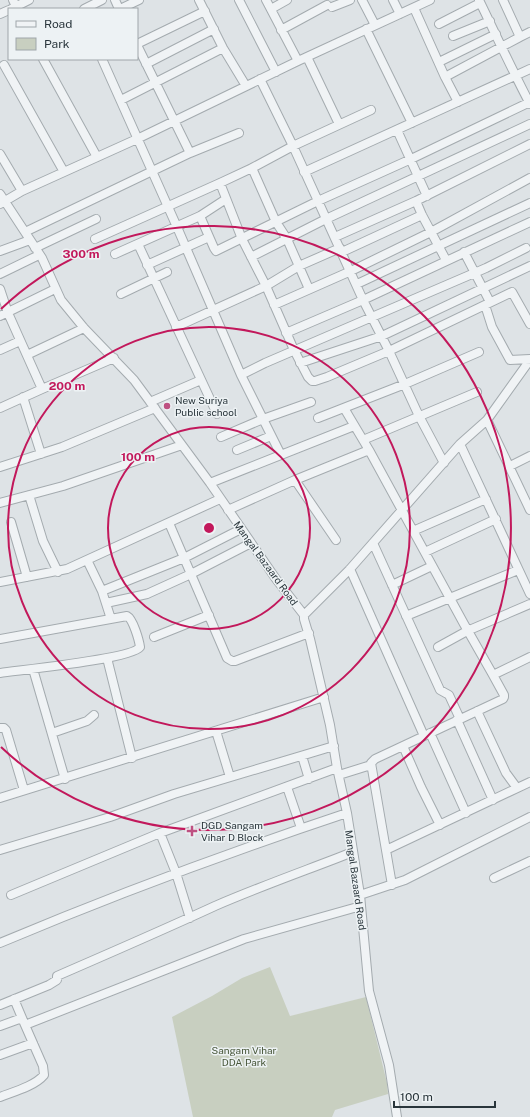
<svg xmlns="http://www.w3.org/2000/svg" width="530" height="1117" font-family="'Public Sans',sans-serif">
  <rect width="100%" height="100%" fill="#dee3e6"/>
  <path fill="#c8cfc0" d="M 270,967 L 290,1016 L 366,997 L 387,1083 L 388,1094 L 335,1110 L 332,1117 L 193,1117 L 172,1017 L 212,996 L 242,978 Z"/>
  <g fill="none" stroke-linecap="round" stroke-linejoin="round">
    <g stroke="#a4abaf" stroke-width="10">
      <path id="minor" d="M 13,0 L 17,9
        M 115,0 L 119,9
        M 199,0 L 223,48 L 246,86
        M 239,0 L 276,72
        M 266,0 L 298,61
        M 362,0 L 375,25
        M 393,0 L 400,14
        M 479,0 C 496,35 512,70 530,104
        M 332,7 L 350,0
        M 414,8 L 445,77 L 458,102
        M 11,9 L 29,0
        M 84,9 L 102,0
        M 120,9 L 139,0
        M 271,9 L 287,0
        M 0,14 L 9,10
        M 439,24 L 480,3
        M 366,29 L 412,123
        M 281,30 L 327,5
        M 453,36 L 490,21
        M 520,37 L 530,32
        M 137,44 L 205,11
        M 137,45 L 190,153
        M 307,57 L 339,124
        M 43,59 L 97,157
        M 102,59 L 177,227 L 241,375 L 281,455
        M 439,62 L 496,34
        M 146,64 L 214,29
        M 4,65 L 64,172
        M 445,77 L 520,37 L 503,0
        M 260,79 L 293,146 L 363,300 L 389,351 L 419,416 L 444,463
        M 121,100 L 223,48
        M 397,130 L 427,196
        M 0,154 L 22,191
        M 252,168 L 276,222 L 287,239 L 309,289
        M 304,172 L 530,69
        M 220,183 L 242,239 L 266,286 L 294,350 L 308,377 L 312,381 L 315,381 L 327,377 L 389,351 L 512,292 L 530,324
        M 0,194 L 42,258 L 61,300 L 84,328 L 134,380 L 210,483 L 276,579 L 304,615 L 304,619 L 310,639 L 330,725 L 337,768 L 347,813 L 360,895 L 369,991 L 389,1065 L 397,1117
        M 416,201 L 422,215 L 446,260
        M 0,204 L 22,191 L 137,139 L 298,61 L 430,0
        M 200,216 L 214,248 L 216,251 L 218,250 L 318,201 L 409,160 L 530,102
        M 25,232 L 190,153 L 239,133
        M 335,237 L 416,201 L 530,144
        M 95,239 L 220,183 L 252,168 L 293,146 L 371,110
        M 138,244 L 217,414
        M 35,248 L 96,219
        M 0,251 L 30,240
        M 342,252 L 422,215
        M 464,252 L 490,302
        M 115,254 L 200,216 L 226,199
        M 251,257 L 326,219 L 530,124
        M 147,265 L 209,237
        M 0,274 L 39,255
        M 357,284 L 530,203
        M 0,289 L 8,313 L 42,389
        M 121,294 L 167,272
        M 274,305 L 351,271 L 431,232 L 530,178
        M 485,305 L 492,327 L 510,360 L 530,359
        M 0,316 L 55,289
        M 176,327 L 266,286 L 299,266 L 340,248
        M 286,333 L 363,300 L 530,222
        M 0,350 L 20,341
        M 27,355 L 84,328
        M 300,363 L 382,336 L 530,266
        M 241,375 L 265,363 L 486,268 L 526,248
        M 23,397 L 41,454
        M 150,402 L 201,380
        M 0,408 L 42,389 L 114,358
        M 344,408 L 369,450 L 464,624 L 493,675
        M 318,418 L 405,384 L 479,352
        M 487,420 L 530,510
        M 221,437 L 263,419 L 311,402
        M 363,440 L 477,392
        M 460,444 L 530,594
        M 237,450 L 271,436
        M 510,466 L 530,456
        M 0,467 L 62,447 L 155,408
        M 295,480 L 336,540
        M 210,483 L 354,426
        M 29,495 L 43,541 L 58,572
        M 0,503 L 63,486 L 182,445
        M 228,510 L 295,480 L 369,450
        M 11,522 L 27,577
        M 169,523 L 227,658 L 232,661 L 235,661 L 309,633
        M 413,531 L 486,499
        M 373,543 L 440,690 L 449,695 L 460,719
        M 425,552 L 496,519
        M 87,560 L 102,591
        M 350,569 L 424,736
        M 0,582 L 67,569 L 220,499
        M 392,585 L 432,566
        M 106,603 L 147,594 L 191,574 L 251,543
        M 304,615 L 350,569 L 460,444 L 487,420 L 530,360
        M 406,616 L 518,570
        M 111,619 L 102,591 L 184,558 L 241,529
        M 154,637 L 209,615
        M 0,639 L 127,616 C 133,619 139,640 140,647 C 132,659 20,670 0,673
        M 438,647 L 467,631 L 530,604
        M 107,658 L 132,758
        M 33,669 L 65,779
        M 477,711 L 506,773 L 517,788
        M 457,720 L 493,800
        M 0,728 L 4,728 L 6,730 L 24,790
        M 216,731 L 230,777
        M 52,733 L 87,721 L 94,715
        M 430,733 L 466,813
        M 403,746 L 421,787 L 440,825
        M 302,756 L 309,779
        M 339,775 L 371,765
        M 287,787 L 301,828
        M 0,798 L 324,697
        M 160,833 L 176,873 L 190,918
        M 0,850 L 110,817 L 174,794 L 334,746
        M 386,850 L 530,782
        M 494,878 L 530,861
        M 392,885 L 371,763 L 375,759 L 503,699 L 504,697 L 504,695 L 493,675 L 530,657
        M 11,895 L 160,833 L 337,768
        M 360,895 L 405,880 L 530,817
        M 0,943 C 114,895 230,852 347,813
        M 14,999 L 25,1025
        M 0,1005 L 49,985 L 57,980 L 57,976 C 110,953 163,930 215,906 C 261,886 307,870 353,852
        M 0,1026 L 22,1018
        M 0,1055 L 33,1043
        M 0,1097 C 13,1092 35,1086 44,1075 L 43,1066 L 25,1025 L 244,939 L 361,906"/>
    </g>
    <use href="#minor" stroke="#f0f3f5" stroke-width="8"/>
  </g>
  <g fill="none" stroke="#c2185b" stroke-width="2">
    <circle cx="209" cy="528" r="101"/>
    <circle cx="209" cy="528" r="201"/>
    <path d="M1 309A302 302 0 1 1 1 747"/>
  </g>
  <g fill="#be5081" stroke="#edf2f4" stroke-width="1.5">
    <circle cx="167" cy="406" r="4"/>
    <path d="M190 825h4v4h4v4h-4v4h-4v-4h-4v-4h4z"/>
  </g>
  <g text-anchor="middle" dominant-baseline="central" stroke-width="3" stroke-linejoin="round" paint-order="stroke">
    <g font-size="10" fill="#29353b" stroke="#edf2f4" text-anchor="start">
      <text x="175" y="400">New Suriya<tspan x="175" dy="12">Public school</tspan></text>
      <text x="201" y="825">DGD Sangam<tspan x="201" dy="12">Vihar D Block</tspan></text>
    </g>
    <g font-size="10" fill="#29353b" stroke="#edf2f4">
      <text transform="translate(266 563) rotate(54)">Mangal Bazaard Road</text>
      <text transform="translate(356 880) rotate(82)">Mangal Bazaard Road</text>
    </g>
    <g font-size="10" fill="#465538" stroke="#edf2f4">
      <text x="244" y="1050">Sangam Vihar<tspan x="244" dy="12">DDA Park</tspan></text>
    </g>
  </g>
  <circle cx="209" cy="528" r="6" fill="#c2185b" stroke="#edf2f4" stroke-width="2"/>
  <g font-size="12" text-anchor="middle" font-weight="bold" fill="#c2185b" stroke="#edf2f4" stroke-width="3" stroke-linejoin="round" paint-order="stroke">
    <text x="81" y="258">300 m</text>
    <text x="67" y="390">200 m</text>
    <text x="138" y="461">100 m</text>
  </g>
  <rect x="8" y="8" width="130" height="52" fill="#edf2f4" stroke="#9fa6aa"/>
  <rect x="16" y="21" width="20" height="6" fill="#f0f3f5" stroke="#9fa6aa"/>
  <text x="44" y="28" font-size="12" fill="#29353b">Road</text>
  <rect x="16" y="38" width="20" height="12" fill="#c8cfc0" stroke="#9fa6aa"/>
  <text x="44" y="48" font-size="12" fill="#29353b">Park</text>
  <path d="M394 1101v6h101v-6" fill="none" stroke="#29353b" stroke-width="2"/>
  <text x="400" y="1101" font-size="12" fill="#29353b" stroke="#edf2f4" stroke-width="3" paint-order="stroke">100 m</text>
</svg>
